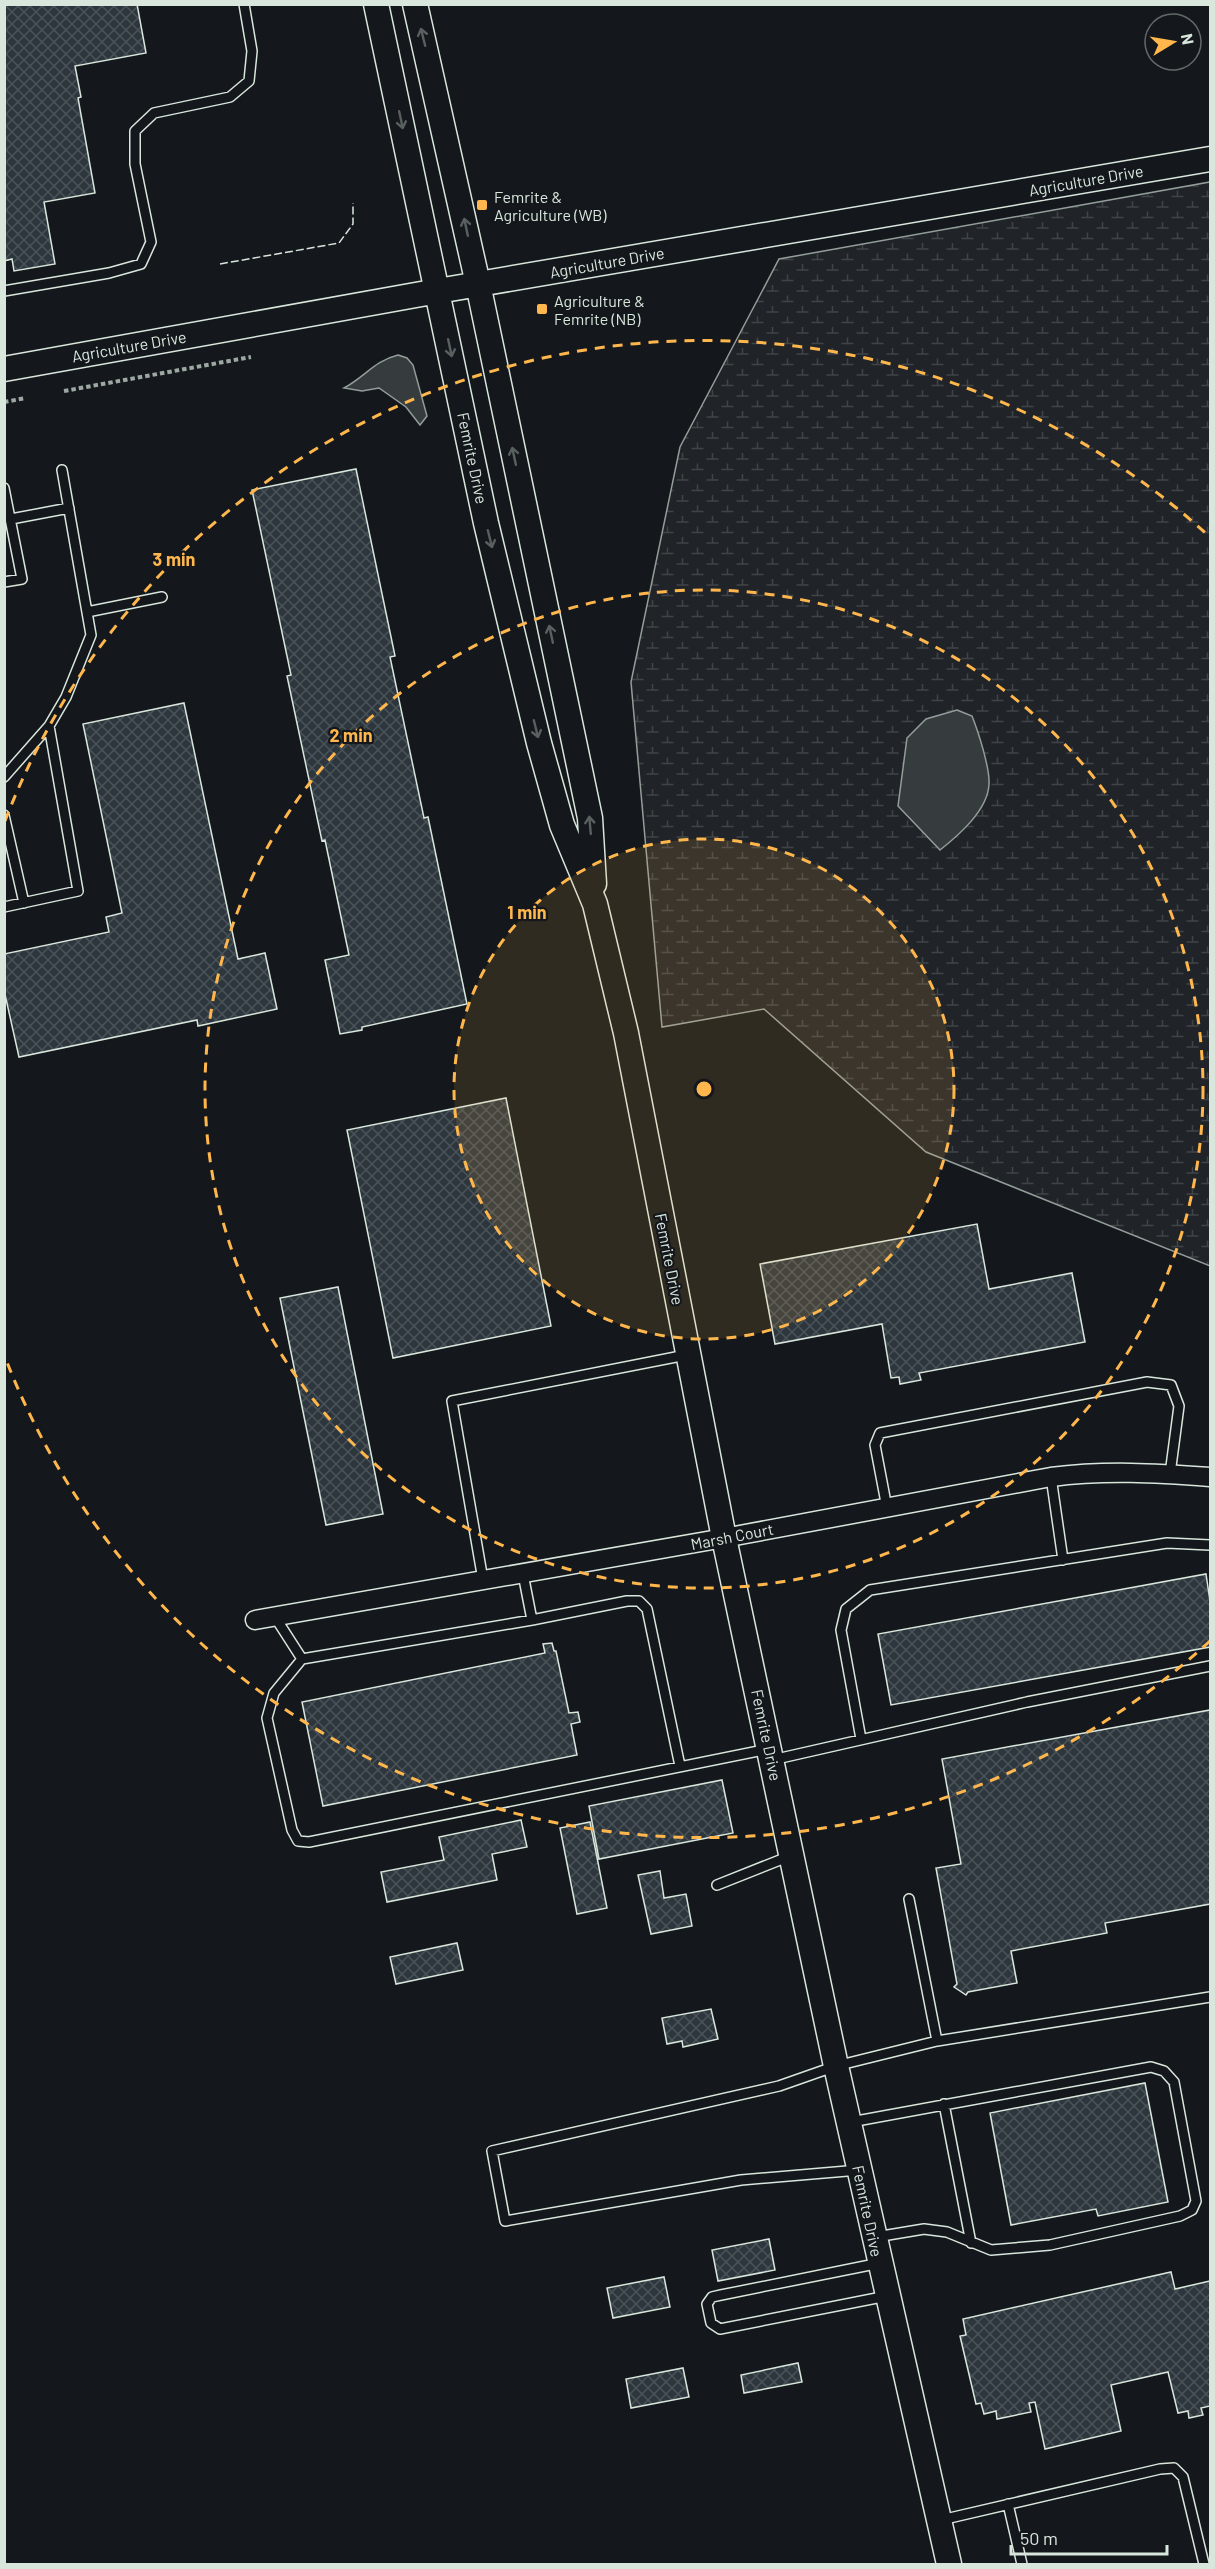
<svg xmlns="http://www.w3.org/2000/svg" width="1215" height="2569" font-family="Barlow,sans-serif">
  <defs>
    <pattern id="wetland-marsh" width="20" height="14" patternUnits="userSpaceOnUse" patternTransform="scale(1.5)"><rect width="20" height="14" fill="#202428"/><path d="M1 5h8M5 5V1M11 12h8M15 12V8" fill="none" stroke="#404447"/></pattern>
    <pattern id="building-cross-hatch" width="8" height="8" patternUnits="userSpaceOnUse" patternTransform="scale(1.5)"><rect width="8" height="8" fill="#2c363c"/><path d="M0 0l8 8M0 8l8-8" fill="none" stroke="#4a5358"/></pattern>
  </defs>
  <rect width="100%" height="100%" fill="#14181c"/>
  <path fill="url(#wetland-marsh)" stroke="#939e99" stroke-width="1.5" d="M 1210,182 L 1210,1266 L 926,1152 L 764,1009 L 662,1027 L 631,682 L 680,447 L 779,259 Z"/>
  <path fill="#363b3e" stroke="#939e99" stroke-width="1.5" d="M 398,355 L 407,358 L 413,365 L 427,416 L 420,425 L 406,407 L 379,388 L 362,391 L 344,388 C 365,377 374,361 398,355 Z
    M 957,710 L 972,716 C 978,731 990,768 989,784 C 988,810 959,835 940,850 L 898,806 L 907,738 L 926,719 Z"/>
  <path fill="url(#building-cross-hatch)" stroke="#d8e6dc" stroke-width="1.5" d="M 4,4 L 137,4 L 146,53 L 75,66 L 81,97 L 78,98 L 95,193 L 44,202 L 55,264 L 14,271 L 12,259 L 4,261 Z
    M 356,469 L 395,656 L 390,657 L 424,818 L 428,817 L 467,1004 L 362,1027 L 362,1030 L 340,1034 L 325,960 L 349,955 L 325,840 L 322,841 L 287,676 L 291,675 L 252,490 Z
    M 184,703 L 238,959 L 265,953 L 277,1009 L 198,1026 L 197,1020 L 19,1057 L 4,990 L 4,954 L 109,932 L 106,917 L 122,913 L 83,724 Z
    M 506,1098 L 551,1326 L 393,1358 L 347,1130 Z
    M 977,1224 L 989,1289 L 1072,1273 L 1085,1342 L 919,1373 L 921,1380 L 900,1384 L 899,1377 L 891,1378 L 882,1324 L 775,1344 L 760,1264 Z
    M 338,1287 L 383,1514 L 326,1525 L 280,1298 Z
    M 1206,1574 L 1210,1601 L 1210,1647 L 891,1705 L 878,1634 Z
    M 552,1643 L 554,1651 L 556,1651 L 569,1713 L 578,1712 L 580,1722 L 571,1724 L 577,1755 L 323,1806 L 302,1702 L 545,1653 L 543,1644 Z
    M 1210,1710 L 1210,1904 L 1105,1923 L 1107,1933 L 1011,1951 L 1017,1983 L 968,1992 L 966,1995 L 954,1987 L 957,1984 L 936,1868 L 961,1864 L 942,1759 Z
    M 722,1780 L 733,1833 L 599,1859 L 589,1806 Z
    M 521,1820 L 527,1847 L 492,1854 L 497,1880 L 387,1902 L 381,1872 L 444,1860 L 439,1837 Z
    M 590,1822 L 607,1908 L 577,1914 L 560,1828 Z
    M 660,1871 L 664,1898 L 686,1894 L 692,1926 L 651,1934 L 638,1875 Z
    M 457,1943 L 463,1970 L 396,1984 L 390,1957 Z
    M 711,2009 L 718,2039 L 683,2047 L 682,2041 L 667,2044 L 662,2018 Z
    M 1145,2083 L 1168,2202 L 1098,2216 L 1096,2209 L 1011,2225 L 990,2113 Z
    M 769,2239 L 775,2270 L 718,2281 L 712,2250 Z
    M 1171,2272 L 1175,2289 L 1210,2281 L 1210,2406 L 1201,2408 L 1203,2415 L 1189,2418 L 1188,2411 L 1178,2413 L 1168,2372 L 1111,2385 L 1121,2431 L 1045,2449 L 1035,2402 L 1029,2403 L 1031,2412 L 997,2419 L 996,2411 L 984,2414 L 981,2403 L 976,2404 L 960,2336 L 966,2335 L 963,2319 Z
    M 664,2277 L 670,2307 L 613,2318 L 607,2288 Z
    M 798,2363 L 802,2382 L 744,2393 L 741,2375 Z
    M 683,2368 L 689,2397 L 631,2408 L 626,2379 Z"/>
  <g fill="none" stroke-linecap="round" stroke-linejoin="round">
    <g stroke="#d8e6dc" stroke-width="12">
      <path id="service" d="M 4,291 L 109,273 L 141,264 L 151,242 L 135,164 L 135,131 L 154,113 L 230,97 L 249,81 L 252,51 L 244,4
        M 4,488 L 22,579 L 4,582
        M 11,519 L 69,508
        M 87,612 L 162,597
        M 4,777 L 49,726 L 66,697 L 91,635 L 62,470
        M 4,815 L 24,903
        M 4,907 L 78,891 L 49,726
        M 1051,1477 L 1063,1560
        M 887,1508 L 875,1445 L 880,1433 L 1147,1382 L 1171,1385 L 1179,1406 L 1170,1474
        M 523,1574 L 532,1620
        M 483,1580 L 452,1401 L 686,1355
        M 275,1617 L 302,1659 L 274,1693 L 267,1718 L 292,1830 L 298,1841 L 309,1842 L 768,1749
        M 302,1659 L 532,1620 L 627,1601 L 639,1601 L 647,1609 L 680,1766
        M 861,1739 L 841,1630 L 846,1609 L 870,1590 L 1167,1543 L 1210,1545
        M 772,1760 L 1027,1702 L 1210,1666
        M 717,1885 L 790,1856
        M 909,1899 L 937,2041
        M 944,2104 L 971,2243
        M 851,2122 L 1151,2067 L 1164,2071 L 1174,2082 L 1196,2201 L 1192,2210 L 1180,2216 L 1050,2245 L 991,2250 L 947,2232 L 924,2229 L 876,2237
        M 859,2170 L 741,2180 L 505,2221 L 492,2151 L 779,2086 L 836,2066 L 937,2041 L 1210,1997
        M 880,2263 L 721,2295 L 712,2297 L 707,2304 L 711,2323 L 720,2329 L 887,2296
        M 1008,2504 L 1022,2564
        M 941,2520 L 1160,2469 L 1174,2468 L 1183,2477 L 1204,2564"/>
    </g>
    <g stroke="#d8e6dc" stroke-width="21">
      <path id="minor" d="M 255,1620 L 724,1538 L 1051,1477 C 1105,1470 1156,1473 1210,1477"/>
    </g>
    <g stroke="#d8e6dc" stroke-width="27">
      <path id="tertiary" d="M 376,4 L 486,523 L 539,743 L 562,825 L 595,904 L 626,1033 L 724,1538 L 836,2066 L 949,2564
        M 415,4 L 478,284 L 590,818 L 594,884
        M 4,369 L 438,291 L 1210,159"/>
    </g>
    <path stroke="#9da8a2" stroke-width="4" stroke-dasharray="4.5 3" stroke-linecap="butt" d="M 64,391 L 251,357
      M 4,402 L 26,398"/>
    <use href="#service" stroke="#14181c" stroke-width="9"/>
    <use href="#minor" stroke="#14181c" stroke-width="18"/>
    <use href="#tertiary" stroke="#14181c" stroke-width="24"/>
    <path stroke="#d8e6dc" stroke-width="1.5" stroke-dasharray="8 3" stroke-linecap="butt" d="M 220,264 L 339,243 L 353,224 L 353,203"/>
  </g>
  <defs><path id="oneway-shaft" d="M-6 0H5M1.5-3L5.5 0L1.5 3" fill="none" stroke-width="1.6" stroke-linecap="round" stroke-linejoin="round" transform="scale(1.5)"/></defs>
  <g stroke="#59605f">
    <use href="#oneway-shaft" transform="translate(423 37) rotate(-104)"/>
    <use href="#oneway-shaft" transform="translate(401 120) rotate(78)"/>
    <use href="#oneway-shaft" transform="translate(466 227) rotate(-102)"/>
    <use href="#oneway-shaft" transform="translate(450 348) rotate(78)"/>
    <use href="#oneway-shaft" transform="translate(514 456) rotate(-102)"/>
    <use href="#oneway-shaft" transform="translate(490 539) rotate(76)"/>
    <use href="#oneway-shaft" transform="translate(551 634) rotate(-102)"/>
    <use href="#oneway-shaft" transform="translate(536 729) rotate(76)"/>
    <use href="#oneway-shaft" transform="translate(590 825) rotate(-95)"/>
  </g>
  <circle cx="704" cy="1089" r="250" fill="#ffb74d" fill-opacity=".12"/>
  <g fill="none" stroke="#ffb74d" stroke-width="3" stroke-dasharray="10 8">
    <circle cx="704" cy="1089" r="250"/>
    <circle cx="704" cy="1089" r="499"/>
    <path d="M1210 1641A749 749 0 0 1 5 1357M5 821A749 749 0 0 1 1210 537"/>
  </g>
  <g fill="#ffb74d" stroke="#14181c" stroke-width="2">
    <rect x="476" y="199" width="12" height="12" rx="3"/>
    <rect x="536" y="303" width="12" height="12" rx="3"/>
  </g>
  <g text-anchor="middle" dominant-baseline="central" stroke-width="4.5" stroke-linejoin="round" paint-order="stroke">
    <g font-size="16" fill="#d8e6dc" stroke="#14181c">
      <text transform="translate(1086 180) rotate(-10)">Agriculture Drive</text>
      <text transform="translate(607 262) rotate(-10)">Agriculture Drive</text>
      <text transform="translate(129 346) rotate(-10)">Agriculture Drive</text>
      <text transform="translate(473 458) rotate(78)">Femrite Drive</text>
      <text transform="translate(670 1259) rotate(79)">Femrite Drive</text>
      <text transform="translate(732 1536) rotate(-11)">Marsh Court</text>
      <text transform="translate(767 1735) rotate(78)">Femrite Drive</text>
      <text transform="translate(868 2211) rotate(78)">Femrite Drive</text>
    </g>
    <g font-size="16" fill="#d8e6dc" stroke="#14181c" text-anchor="start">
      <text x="494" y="196">Femrite &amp;<tspan x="494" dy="18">Agriculture (WB)</tspan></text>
      <text x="554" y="300">Agriculture &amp;<tspan x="554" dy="18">Femrite (NB)</tspan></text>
    </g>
  </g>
  <circle cx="704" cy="1089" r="9" fill="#ffb74d" stroke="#14181c" stroke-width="3"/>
  <g font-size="18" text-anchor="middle" font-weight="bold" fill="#ffb74d" stroke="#14181c" stroke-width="4.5" stroke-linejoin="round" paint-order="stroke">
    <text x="174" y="566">3 min</text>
    <text x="351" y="742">2 min</text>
    <text x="527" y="919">1 min</text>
  </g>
  <rect width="1215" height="2569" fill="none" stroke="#d8e6dc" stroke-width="12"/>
  <g transform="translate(1173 42) rotate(79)"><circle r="28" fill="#14181c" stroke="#626a69" stroke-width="1.5"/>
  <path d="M0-4.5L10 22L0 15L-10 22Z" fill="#ffb74d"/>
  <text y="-9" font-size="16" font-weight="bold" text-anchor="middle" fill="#d8e6dc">N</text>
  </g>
  <path d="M1011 2545v9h156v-9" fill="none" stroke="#d8e6dc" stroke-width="3"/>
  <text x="1020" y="2545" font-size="18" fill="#d8e6dc" stroke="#14181c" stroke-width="4.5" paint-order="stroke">50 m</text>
</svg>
